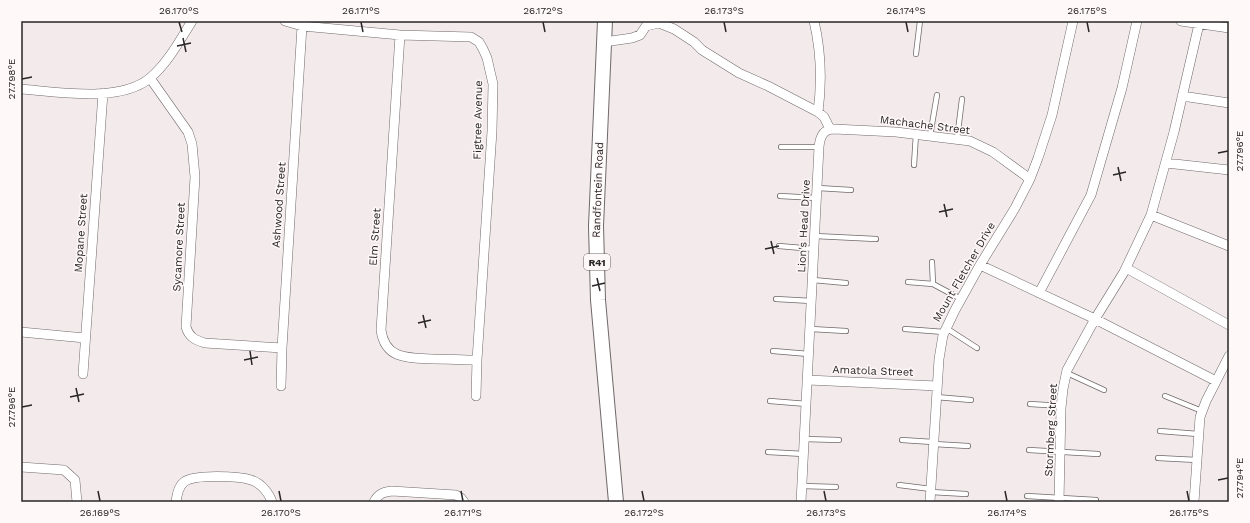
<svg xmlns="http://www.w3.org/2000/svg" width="1250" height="523" font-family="'Work Sans',sans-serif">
  <rect width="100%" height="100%" fill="#f3eaec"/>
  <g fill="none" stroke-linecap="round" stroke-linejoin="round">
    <g stroke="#70696a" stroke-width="6">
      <path id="lane" d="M 916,54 L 920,21
        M 930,136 L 937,95
        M 957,139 L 962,99
        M 781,147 L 819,147
        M 914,165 L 916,134
        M 818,188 L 851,190
        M 780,196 L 817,198
        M 815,236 L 876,239
        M 779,246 L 814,249
        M 932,262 L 933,284
        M 813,280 L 846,283
        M 908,282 L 933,284 L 961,299
        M 776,299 L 812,301
        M 946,328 L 977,348
        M 811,329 L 846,331
        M 905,329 L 944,332
        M 773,351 L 809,354
        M 1067,373 L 1104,390
        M 1165,396 L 1202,411
        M 936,397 L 971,400
        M 770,401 L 807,404
        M 1030,404 L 1062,406
        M 1160,431 L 1198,434
        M 804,439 L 839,440
        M 902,440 L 933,442
        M 934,444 L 968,446
        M 1029,450 L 1098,454
        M 768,452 L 804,454
        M 1158,458 L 1197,460
        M 899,485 L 931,489
        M 802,486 L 836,487
        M 931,492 L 966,494
        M 1027,496 L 1096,500"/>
    </g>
    <g stroke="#70696a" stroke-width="10">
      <path id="street" d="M 285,21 L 302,26 L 400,35 L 471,37 L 479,42 L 483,49 L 487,58 L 493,84 L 492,131 L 477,360 L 476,396
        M 814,21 C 821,51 822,82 818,112
        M 1181,21 L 1229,28
        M 400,35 L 381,330 C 385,360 409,358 433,359 C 448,359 462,360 477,360
        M 604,42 L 632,38 L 640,35 L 646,26 L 659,23 L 674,29 L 694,42 L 702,50 L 739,73 L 768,86 L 818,112 L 824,117 L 830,129
        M 150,78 L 188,132 L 192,144 L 195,177 L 186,327 C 189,337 195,340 205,343 L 282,348
        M 21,89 C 58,92 120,103 150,78 C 168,63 180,40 192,21
        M 1182,96 L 1229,103
        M 1166,163 L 1229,170
        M 1151,215 L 1229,246
        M 980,265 L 1095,319 L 1216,381
        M 1126,268 L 1229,325
        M 1039,293 L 1091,195 L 1122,88 L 1137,21
        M 21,332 L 85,338
        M 83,374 L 103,93
        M 808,380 L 937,386
        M 281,386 L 282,348 L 302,26
        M 21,467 L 64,470 L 75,480 L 77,502
        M 176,502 C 177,495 178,487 184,482 C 194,474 239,476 251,480 C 261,483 269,493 272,502
        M 374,502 C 378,494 383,492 392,491 L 456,495 L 461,498 L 464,502
        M 801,502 L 819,147 C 820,137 823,129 834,129 L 896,132 L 970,141 L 993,152 L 1030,179
        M 930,502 L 939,359 L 943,335 L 955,310 L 980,265 L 1015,208 L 1030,179 L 1038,158 L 1052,115 L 1073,21
        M 1059,502 L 1061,408 L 1063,389 L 1067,370 L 1095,319 L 1124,272 L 1151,215 L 1174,132 L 1199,24
        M 1194,502 L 1200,417 L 1206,401 L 1229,356"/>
    </g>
    <g stroke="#70696a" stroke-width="16">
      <path id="primary" d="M 605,21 L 596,226 L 598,300 L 616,502"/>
    </g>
    <use href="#lane" stroke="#fff" stroke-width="4.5"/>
    <use href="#street" stroke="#fff" stroke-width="9"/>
    <use href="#primary" stroke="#fff" stroke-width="14"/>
  </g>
  <path fill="none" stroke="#292627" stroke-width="1.5" d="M 179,22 L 182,32M 361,22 L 363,32M 543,22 L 545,32M 724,22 L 726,32M 906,22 L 908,32M 1087,22 L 1089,32M 183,38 L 186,52M 177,46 L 191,43M 22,79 L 32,77M 1218,153 L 1228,151M 1118,167 L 1121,181M 1113,175 L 1126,172M 944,204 L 947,217M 939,212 L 953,209M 771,241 L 774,254M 765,249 L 779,246M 597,278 L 600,291M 592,286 L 605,283M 423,315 L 426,328M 418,323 L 431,320M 250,351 L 252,365M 244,360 L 258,357M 76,388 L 79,402M 70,397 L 84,394M 22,407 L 32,405M 1218,480 L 1228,478M 98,491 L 100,501M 279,491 L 281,501M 461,491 L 463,501M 642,491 L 644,501M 824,491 L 826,501M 1005,491 L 1007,501M 1187,491 L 1189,501"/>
  <g text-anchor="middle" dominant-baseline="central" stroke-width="3" stroke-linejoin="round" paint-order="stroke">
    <rect fill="#fff8f9" stroke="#696566" stroke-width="1" x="584" y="254" width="26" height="16" rx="3"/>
    <g font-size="10" font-weight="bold" fill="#292627">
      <text x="597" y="262">R41</text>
    </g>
    <g font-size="11" fill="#292627" stroke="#fff8f9">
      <text transform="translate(478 120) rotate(-89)">Figtree Avenue</text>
      <text transform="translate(925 125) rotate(7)">Machache Street</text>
      <text transform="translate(598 190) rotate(-88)">Randfontein Road</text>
      <text transform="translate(279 205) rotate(-86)">Ashwood Street</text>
      <text transform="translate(804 226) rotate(-87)">Lion's Head Drive</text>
      <text transform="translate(81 233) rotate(-86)">Mopane Street</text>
      <text transform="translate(375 237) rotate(-86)">Elm Street</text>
      <text transform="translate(179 247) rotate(-87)">Sycamore Street</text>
      <text transform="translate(964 272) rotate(-60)">Mount Fletcher Drive</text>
      <text transform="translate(873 371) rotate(2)">Amatola Street</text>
      <text transform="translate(1051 430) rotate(-87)">Stormberg Street</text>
    </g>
  </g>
  <rect width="1250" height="523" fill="none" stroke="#fff8f9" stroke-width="44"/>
  <rect x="22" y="22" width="1206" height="479" fill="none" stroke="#292627" stroke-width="1.5"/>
  <g font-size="10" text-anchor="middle" fill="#292627">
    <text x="179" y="14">26.170°S</text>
    <text x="361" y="14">26.171°S</text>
    <text x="543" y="14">26.172°S</text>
    <text x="724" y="14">26.173°S</text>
    <text x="906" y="14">26.174°S</text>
    <text x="1087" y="14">26.175°S</text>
    <text transform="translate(11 79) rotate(-90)" y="4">27.798°E</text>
    <text transform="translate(1239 151) rotate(-90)" y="4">27.796°E</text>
    <text transform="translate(11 407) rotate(-90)" y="4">27.796°E</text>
    <text transform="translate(1239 478) rotate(-90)" y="4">27.794°E</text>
    <text x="100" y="516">26.169°S</text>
    <text x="281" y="516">26.170°S</text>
    <text x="463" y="516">26.171°S</text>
    <text x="644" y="516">26.172°S</text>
    <text x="826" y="516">26.173°S</text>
    <text x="1007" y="516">26.174°S</text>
    <text x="1189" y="516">26.175°S</text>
  </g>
</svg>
